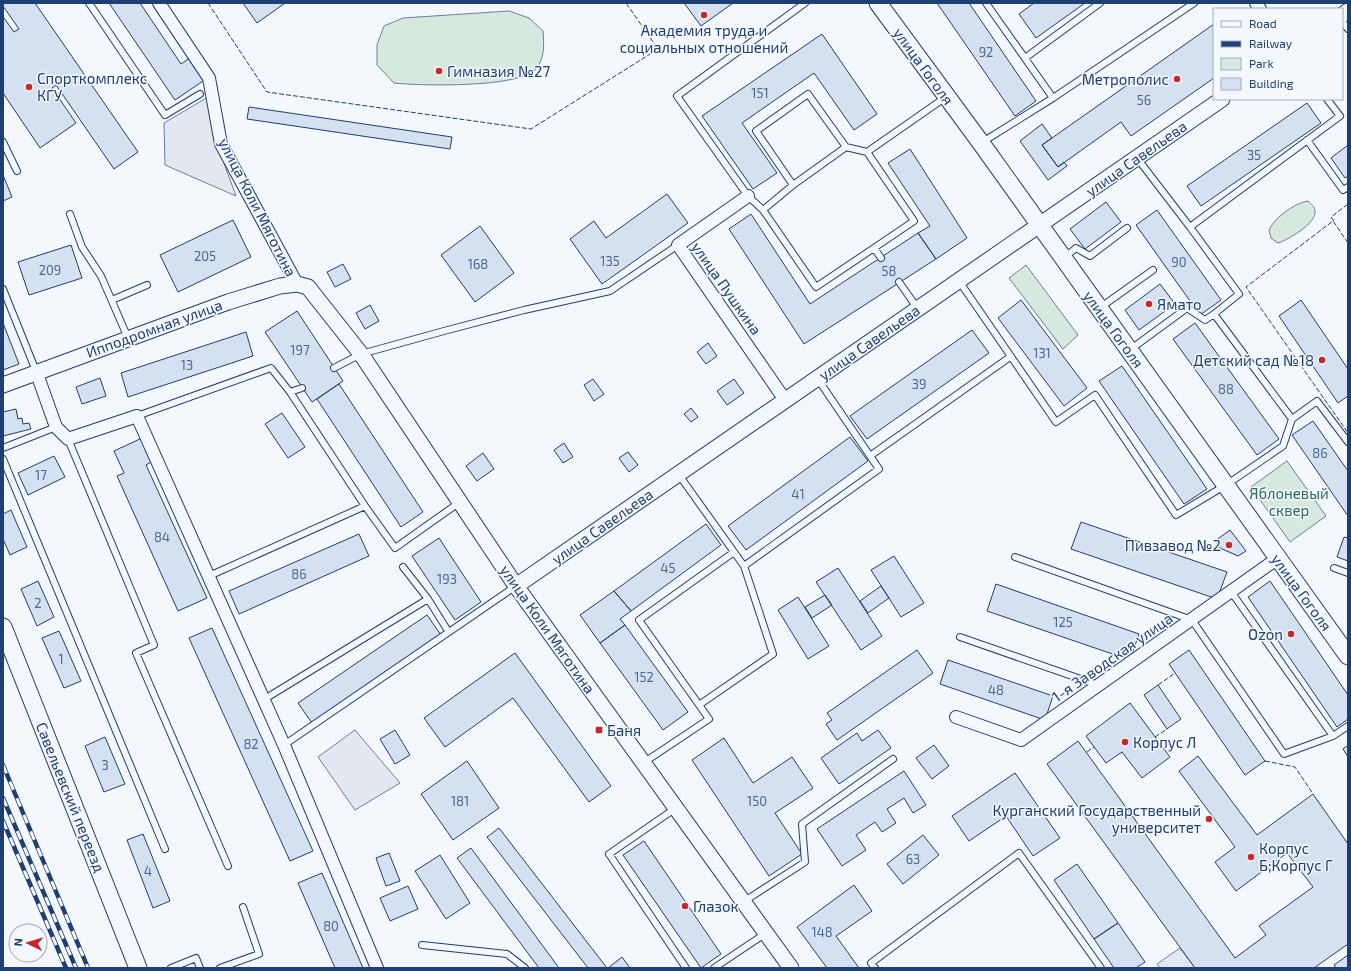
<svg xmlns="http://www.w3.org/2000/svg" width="1351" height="971" font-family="'Exo 2',sans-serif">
  <rect width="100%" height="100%" fill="#f4f7fb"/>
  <path fill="#d7e8df" stroke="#687fa3" d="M 509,11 L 529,18 L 543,31 C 544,44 545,58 536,69 C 520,88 420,86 394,83 L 377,65 L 377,45 L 384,26 L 403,18 Z
    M 1308,201 C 1311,204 1315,207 1315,211 C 1317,223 1288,240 1278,243 L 1271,238 L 1269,230 C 1275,217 1295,203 1308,201 Z
    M 1026,265 L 1078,335 L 1063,349 L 1009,278 Z
    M 1287,461 L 1326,516 L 1290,542 L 1251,487 Z"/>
  <path fill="#e3e8f0" stroke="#687fa3" d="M 208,97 L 217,144 L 236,196 L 165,165 L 164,123 Z
    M 355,730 L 400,783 L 355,810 L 318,757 Z
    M 1180,948 L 1195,968 L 1160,968 L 1157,964 Z"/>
  <path fill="#d5e0f0" stroke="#1d3f73" d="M 3,3 L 35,3 L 138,152 L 114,169 L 56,85 L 52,88 L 76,123 L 40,148 L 3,93 L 3,19 L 4,18 L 14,32 L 19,29 L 3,6 Z
    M 109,3 L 140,3 L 181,64 L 191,57 L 206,79 L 175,100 Z
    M 243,3 L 285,3 L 257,23 Z
    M 684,3 L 733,3 L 701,26 Z
    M 937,3 L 969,3 L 1036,101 L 1015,116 Z
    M 1034,3 L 1085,3 L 1036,38 L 1019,14 Z
    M 1214,24 L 1214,78 L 1131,136 L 1121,122 L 1058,167 L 1042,145 Z
    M 822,34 L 877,114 L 854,130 L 814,73 L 742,123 L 777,173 L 753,189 L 702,116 Z
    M 1307,103 L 1321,123 L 1201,206 L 1187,186 Z
    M 249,107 L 452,137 L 450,149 L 247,119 Z
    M 1042,124 L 1052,138 L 1042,145 L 1058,167 L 1064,162 L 1067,166 L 1048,180 L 1020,141 Z
    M 1348,145 L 1348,176 L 1345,178 L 1331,158 Z
    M 910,149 L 967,238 L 936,259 L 918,233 L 930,226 L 888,163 Z
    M 3,175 L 12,197 L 3,201 Z
    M 667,194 L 688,223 L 602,284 L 570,239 L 594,221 L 606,238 Z
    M 1106,202 L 1121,222 L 1085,249 L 1070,229 Z
    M 1157,210 L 1221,300 L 1200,315 L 1136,225 Z
    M 751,214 L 810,304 L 918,233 L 936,259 L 804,344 L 729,229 Z
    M 233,220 L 251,257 L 178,292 L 160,255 Z
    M 480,226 L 514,273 L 475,302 L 441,255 Z
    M 71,245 L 82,278 L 29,295 L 18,262 Z
    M 343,264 L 351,279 L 335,287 L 327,272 Z
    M 1160,284 L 1175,304 L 1139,330 L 1125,310 Z
    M 1021,300 L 1087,388 L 1064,406 L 998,318 Z
    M 1301,300 L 1348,369 L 1348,396 L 1338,403 L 1279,316 Z
    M 370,305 L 379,321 L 365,329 L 356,313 Z
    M 297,311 L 343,381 L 312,402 L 265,332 Z
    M 3,323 L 19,364 L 3,370 Z
    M 1195,323 L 1279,439 L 1257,455 L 1173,339 Z
    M 972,330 L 989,353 L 867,439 L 850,416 Z
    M 246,332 L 253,356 L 128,397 L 121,373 Z
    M 708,343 L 717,356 L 706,364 L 697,352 Z
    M 1122,366 L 1207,489 L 1184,504 L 1099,381 Z
    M 100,378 L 106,396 L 82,404 L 76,387 Z
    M 593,379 L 604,394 L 594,401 L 584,385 Z
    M 734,379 L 744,393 L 727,405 L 717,391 Z
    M 339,384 L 423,512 L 401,527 L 317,399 Z
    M 691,408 L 698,417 L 691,422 L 684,414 Z
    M 16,409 L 18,419 L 22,418 L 23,424 L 29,423 L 31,429 L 3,436 L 3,412 Z
    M 282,413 L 305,447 L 288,458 L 265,424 Z
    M 1313,421 L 1348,471 L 1348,516 L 1292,435 Z
    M 850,437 L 868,461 L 746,550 L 728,526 Z
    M 142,438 L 153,461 L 146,465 L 207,598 L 178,611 L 117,476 L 124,473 L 114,451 Z
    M 564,443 L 573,457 L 563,463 L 554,450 Z
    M 628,452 L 638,465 L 629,472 L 619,458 Z
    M 483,453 L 494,469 L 477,481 L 466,466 Z
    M 54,456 L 65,477 L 28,495 L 18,473 Z
    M 11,510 L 27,547 L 10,555 L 3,539 L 3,514 Z
    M 1081,522 L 1227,572 L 1217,599 L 1071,549 Z
    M 706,524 L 721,545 L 631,611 L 614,591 Z
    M 1230,530 L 1246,551 L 1238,556 L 1220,548 L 1215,541 Z
    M 359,534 L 369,556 L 239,614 L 229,591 Z
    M 1344,537 L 1348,538 L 1348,561 L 1337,557 Z
    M 439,538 L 481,602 L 455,620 L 412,556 Z
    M 894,556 L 924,603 L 901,617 L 871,570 Z
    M 838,568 L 882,636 L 861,650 L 816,582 Z
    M 38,581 L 54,617 L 37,626 L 21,589 Z
    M 1270,581 L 1348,695 L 1348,719 L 1337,727 L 1248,597 Z
    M 996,584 L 1139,634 L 1130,660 L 987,611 Z
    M 881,586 L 889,598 L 868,613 L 860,601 Z
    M 614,591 L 631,611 L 620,619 L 625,625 L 600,643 L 580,615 Z
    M 825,595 L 832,605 L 812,618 L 805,607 Z
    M 798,597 L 829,646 L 808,659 L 778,610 Z
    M 427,615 L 441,635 L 312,723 L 298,703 Z
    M 625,625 L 688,712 L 663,730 L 600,643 Z
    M 212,628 L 313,851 L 290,861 L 189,638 Z
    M 59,631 L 81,681 L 64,688 L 42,638 Z
    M 917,650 L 933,673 L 837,740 L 826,724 L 832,720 L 827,713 Z
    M 1189,650 L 1265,761 L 1245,775 L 1169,664 Z
    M 515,653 L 611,786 L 589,802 L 513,698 L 445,747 L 424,718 Z
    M 948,660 L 1053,696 L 1045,720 L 940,684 Z
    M 1158,685 L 1181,719 L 1167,729 L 1144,695 Z
    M 1130,703 L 1170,757 L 1142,778 L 1122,752 L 1106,763 L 1086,736 Z
    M 395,730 L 410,755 L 395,764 L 380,739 Z
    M 878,730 L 891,748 L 839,784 L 821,758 L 857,733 L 862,741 Z
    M 105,737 L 125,784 L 104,792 L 85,746 Z
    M 724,738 L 753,783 L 792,757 L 813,788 L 775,813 L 802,854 L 769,876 L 692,760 Z
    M 1078,741 L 1235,958 L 1266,935 L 1259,926 L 1313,887 L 1287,853 L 1236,891 L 1215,862 L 1235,847 L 1179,771 L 1198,756 L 1257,835 L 1313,794 L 1348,844 L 1348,944 L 1314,968 L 1195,968 L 1047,764 Z
    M 934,745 L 949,766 L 932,779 L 916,758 Z
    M 1348,745 L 1348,757 L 1343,749 Z
    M 467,761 L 499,808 L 453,840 L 421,794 Z
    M 904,771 L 926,805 L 913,813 L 904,798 L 887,809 L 896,823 L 882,832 L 875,822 L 856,835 L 866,850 L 842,866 L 817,829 Z
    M 1015,773 L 1060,838 L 1033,856 L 1006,816 L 969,841 L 952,816 Z
    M 499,828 L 607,968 L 588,968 L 487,837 Z
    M 143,834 L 170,901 L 153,908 L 127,840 Z
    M 923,835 L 939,855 L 903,884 L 887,864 Z
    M 644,841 L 721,954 L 701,968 L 623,855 Z
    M 471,848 L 559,968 L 539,968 L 457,858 Z
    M 389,853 L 400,881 L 386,886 L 376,858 Z
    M 440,855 L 470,903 L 446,919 L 415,871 Z
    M 1077,864 L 1118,923 L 1094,939 L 1054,880 Z
    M 322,873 L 363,968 L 335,968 L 298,883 Z
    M 854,885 L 872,911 L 836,936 L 859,968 L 827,968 L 797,927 Z
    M 408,886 L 418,909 L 390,921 L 380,898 Z
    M 1118,923 L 1145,962 L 1136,968 L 1114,968 L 1094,939 Z
    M 1348,955 L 1348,968 L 1336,968 L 1334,965 Z
    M 622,957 L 630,968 L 608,968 Z"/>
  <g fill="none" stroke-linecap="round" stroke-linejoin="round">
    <g stroke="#1d3f73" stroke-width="8">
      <path id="service" d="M 89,3 L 165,115 L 200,94
        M 805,3 L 677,96 L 748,196 L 763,210 L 793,185 L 846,147 L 867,152 L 946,97
        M 986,3 L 1053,98
        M 1342,21 L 1348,29
        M 1025,58 L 1100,3
        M 1307,140 L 1343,190 L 1348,187
        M 3,142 L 17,171
        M 981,143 L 1053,98 L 1194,3
        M 867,152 L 914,221 L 874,248
        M 1137,158 L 1190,227 L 1340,116 L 1327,99
        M 793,185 L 756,131 L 808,94 L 846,147
        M 763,210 L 816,287 L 874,248 L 881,258
        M 70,214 L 82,247 L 101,276 L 128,338
        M 1190,227 L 1239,294 L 1214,314 L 1292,419
        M 1065,257 L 1076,248 L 1090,256 L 1127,228
        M 959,281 L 1056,422 L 1095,395 L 1176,515 L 1226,485 L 1283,446 L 1292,419 L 1317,401 L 1348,442
        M 899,282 L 918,309
        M 3,289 L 36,371
        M 112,300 L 147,285
        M 1101,307 L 1153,270
        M 1131,349 L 1187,308 L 1205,320 L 1214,314
        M 334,368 L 361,354 L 444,331 L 524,310 L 610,291 L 678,245
        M 290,392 L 302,388
        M 137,416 L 271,368 L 290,392 L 365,506
        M 68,439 L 154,645 L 136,653 L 228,866
        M 3,448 L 56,427
        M 870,456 L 1010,357
        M 3,459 L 165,849
        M 679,475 L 744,566 L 879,469 L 817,378
        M 1015,557 L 1192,620 L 1284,754 L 1333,736
        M 403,567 L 428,599
        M 1334,568 L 1348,573
        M 209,576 L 365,506 L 395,548 L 460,502
        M 1232,593 L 1333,736 L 1348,726
        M 960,637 L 1098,685
        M 263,700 L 428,599 L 448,631
        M 699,705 L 773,654 L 744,566
        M 284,745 L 516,586
        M 643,763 L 709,719 L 639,620 L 734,552
        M 676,808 L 609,854 L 686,968
        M 743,902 L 805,862 L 802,824 L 893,759
        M 422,945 L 507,954 L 525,968
        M 171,968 L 196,958 L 200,968
        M 220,968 L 259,954 L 243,907
        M 714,968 L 766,933
        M 875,968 L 871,963 L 1019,853 L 1101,968"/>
    </g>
    <g stroke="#1d3f73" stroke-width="14">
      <path id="minor" d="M 159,3 L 209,78 L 221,144 L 297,284
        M 1256,3 L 1260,9
        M 748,196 L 678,245 L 785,400
        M 36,371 L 56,427 L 68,439 L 137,416 L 284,745 L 377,968
        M 956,717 L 1021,740 L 1278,558"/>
    </g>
    <g stroke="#1d3f73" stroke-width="17">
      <path id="tertiary" d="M 1342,15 L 1348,11
        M 3,385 L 228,302 L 280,286 L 297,284 L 308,287 L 361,354 L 516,586 L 791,968
        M 516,586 L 1222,99"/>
    </g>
    <g stroke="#1d3f73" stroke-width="19">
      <path id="secondary" d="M 878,3 L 981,143 L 1348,656
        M 3,627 L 138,968"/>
    </g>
    <use href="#service" stroke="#f4f7fb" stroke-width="6"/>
    <use href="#minor" stroke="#f4f7fb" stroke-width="12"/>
    <use href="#tertiary" stroke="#f4f7fb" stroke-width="15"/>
    <use href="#secondary" stroke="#f4f7fb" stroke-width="17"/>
    <g stroke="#1d3f73" stroke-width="4.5">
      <path id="rail" d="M 3,765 L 88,968
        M 3,798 L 76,968
        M 3,821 L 66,968"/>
    </g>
    <use href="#rail" stroke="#f4f7fb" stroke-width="3" stroke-dasharray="9" stroke-linecap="butt"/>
    <path stroke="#1d3f73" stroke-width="1" stroke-dasharray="5 2" stroke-linecap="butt" d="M 208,3 L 267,92 L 531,129 L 658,49 L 626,3
      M 1334,221 L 1331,217 L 1348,204
      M 1348,243 L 1333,221 L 1246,287 L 1348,433
      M 1158,685 L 1175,673
      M 1155,737 L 1167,729
      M 1087,752 L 1094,747
      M 1265,761 L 1295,767 L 1313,794"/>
  </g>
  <g fill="#c62828" stroke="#f4f7fb" stroke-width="1.5">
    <circle cx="704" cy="15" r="4"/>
    <circle cx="439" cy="71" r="4"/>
    <circle cx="1177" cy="79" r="4"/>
    <circle cx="29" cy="87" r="4"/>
    <circle cx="1149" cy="304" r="4"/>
    <circle cx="1322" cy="360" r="4"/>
    <circle cx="1229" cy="545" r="4"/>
    <circle cx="1291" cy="634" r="4"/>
    <rect x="595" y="726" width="8" height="8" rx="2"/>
    <circle cx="1125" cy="742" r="4"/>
    <circle cx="1209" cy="819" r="4"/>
    <circle cx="1251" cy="857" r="4"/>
    <circle cx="685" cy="906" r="4"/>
  </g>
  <g text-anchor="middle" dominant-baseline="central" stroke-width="3" stroke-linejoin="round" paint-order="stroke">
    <g font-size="13" fill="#4b6792">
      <text x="986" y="52">92</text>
      <text x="760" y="93">151</text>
      <text x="1144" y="100">56</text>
      <text x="1254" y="155">35</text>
      <text x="205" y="256">205</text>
      <text x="610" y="261">135</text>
      <text x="1179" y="262">90</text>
      <text x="478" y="264">168</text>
      <text x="50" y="270">209</text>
      <text x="889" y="271">58</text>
      <text x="300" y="350">197</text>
      <text x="1042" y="353">131</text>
      <text x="187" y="365">13</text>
      <text x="919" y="384">39</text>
      <text x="1226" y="389">88</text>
      <text x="1320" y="453">86</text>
      <text x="41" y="475">17</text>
      <text x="798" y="494">41</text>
      <text x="162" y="537">84</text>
      <text x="668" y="568">45</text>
      <text x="299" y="574">86</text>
      <text x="447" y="579">193</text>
      <text x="38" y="603">2</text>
      <text x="1063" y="622">125</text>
      <text x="61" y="659">1</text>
      <text x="644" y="677">152</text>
      <text x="996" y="690">48</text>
      <text x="251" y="744">82</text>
      <text x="105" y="765">3</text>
      <text x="460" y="801">181</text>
      <text x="757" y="801">150</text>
      <text x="913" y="859">63</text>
      <text x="148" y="871">4</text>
      <text x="331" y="926">80</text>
      <text x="822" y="932">148</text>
    </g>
    <g font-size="15" fill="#1d3f73" stroke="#f4f7fb" text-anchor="start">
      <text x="704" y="30" text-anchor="middle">Академия труда и<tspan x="704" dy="17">социальных отношений</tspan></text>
      <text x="447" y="71">Гимназия №27</text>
      <text x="37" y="78">Спорткомплекс<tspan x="37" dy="17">КГУ</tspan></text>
      <text x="1169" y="79" text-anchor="end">Метрополис</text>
      <text x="1157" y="304">Ямато</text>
      <text x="1314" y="360" text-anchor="end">Детский сад №18</text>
      <text x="1221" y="545" text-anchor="end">Пивзавод №2</text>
      <text x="1283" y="634" text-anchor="end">Ozon</text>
      <text x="607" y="730">Баня</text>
      <text x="1133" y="742">Корпус Л</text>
      <text x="1201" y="810" text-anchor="end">Курганский Государственный<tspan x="1201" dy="17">университет</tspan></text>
      <text x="1259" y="848">Корпус<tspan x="1259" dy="17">Б;Корпус Г</tspan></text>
      <text x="693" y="906">Глазок</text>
    </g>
    <g font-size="15" fill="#1d3f73" stroke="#f4f7fb">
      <text transform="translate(924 66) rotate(54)">улица Гоголя</text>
      <text transform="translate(1136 158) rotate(-35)">улица Савельева</text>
      <text transform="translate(258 207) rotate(63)">улица Коли Мяготина</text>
      <text transform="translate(727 288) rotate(55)">улица Пушкина</text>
      <text transform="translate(154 328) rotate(-20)">Ипподромная улица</text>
      <text transform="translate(1114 329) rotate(54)">улица Гоголя</text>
      <text transform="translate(869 342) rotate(-35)">улица Савельева</text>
      <text transform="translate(602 526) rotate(-35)">улица Савельева</text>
      <text transform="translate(1302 592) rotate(54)">улица Гоголя</text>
      <text transform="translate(548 629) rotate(55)">улица Коли Мяготина</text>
      <text transform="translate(1112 657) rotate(-35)">1-я Заводская улица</text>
      <text transform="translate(71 797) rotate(68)">Савельевский переезд</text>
    </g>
    <g font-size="15" fill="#2c6c60" stroke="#f4f7fb">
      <text x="1289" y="493">Яблоневый<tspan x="1289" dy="17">сквер</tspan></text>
    </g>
  </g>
  <rect width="1351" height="971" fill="none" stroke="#1d3f73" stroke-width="8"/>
  <rect x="1213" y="8" width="130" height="92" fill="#f4f7fb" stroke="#9eadc5"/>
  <rect x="1221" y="21" width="20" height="6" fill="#f4f7fb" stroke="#9eadc5"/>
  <text x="1249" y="28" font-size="12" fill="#1d3f73">Road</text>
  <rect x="1221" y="41" width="20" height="6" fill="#1d3f73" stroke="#9eadc5"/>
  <text x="1249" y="48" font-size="12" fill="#1d3f73">Railway</text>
  <rect x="1221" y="58" width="20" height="12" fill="#d7e8df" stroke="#9eadc5"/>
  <text x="1249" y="68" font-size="12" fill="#1d3f73">Park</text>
  <rect x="1221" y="78" width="20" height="12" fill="#d5e0f0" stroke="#9eadc5"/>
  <text x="1249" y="88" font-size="12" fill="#1d3f73">Building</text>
  <g transform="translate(28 943) rotate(275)"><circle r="19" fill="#f4f7fb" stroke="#9eadc5"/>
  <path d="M0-3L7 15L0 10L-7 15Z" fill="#c62828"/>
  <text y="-6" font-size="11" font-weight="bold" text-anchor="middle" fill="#1d3f73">N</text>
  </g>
</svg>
